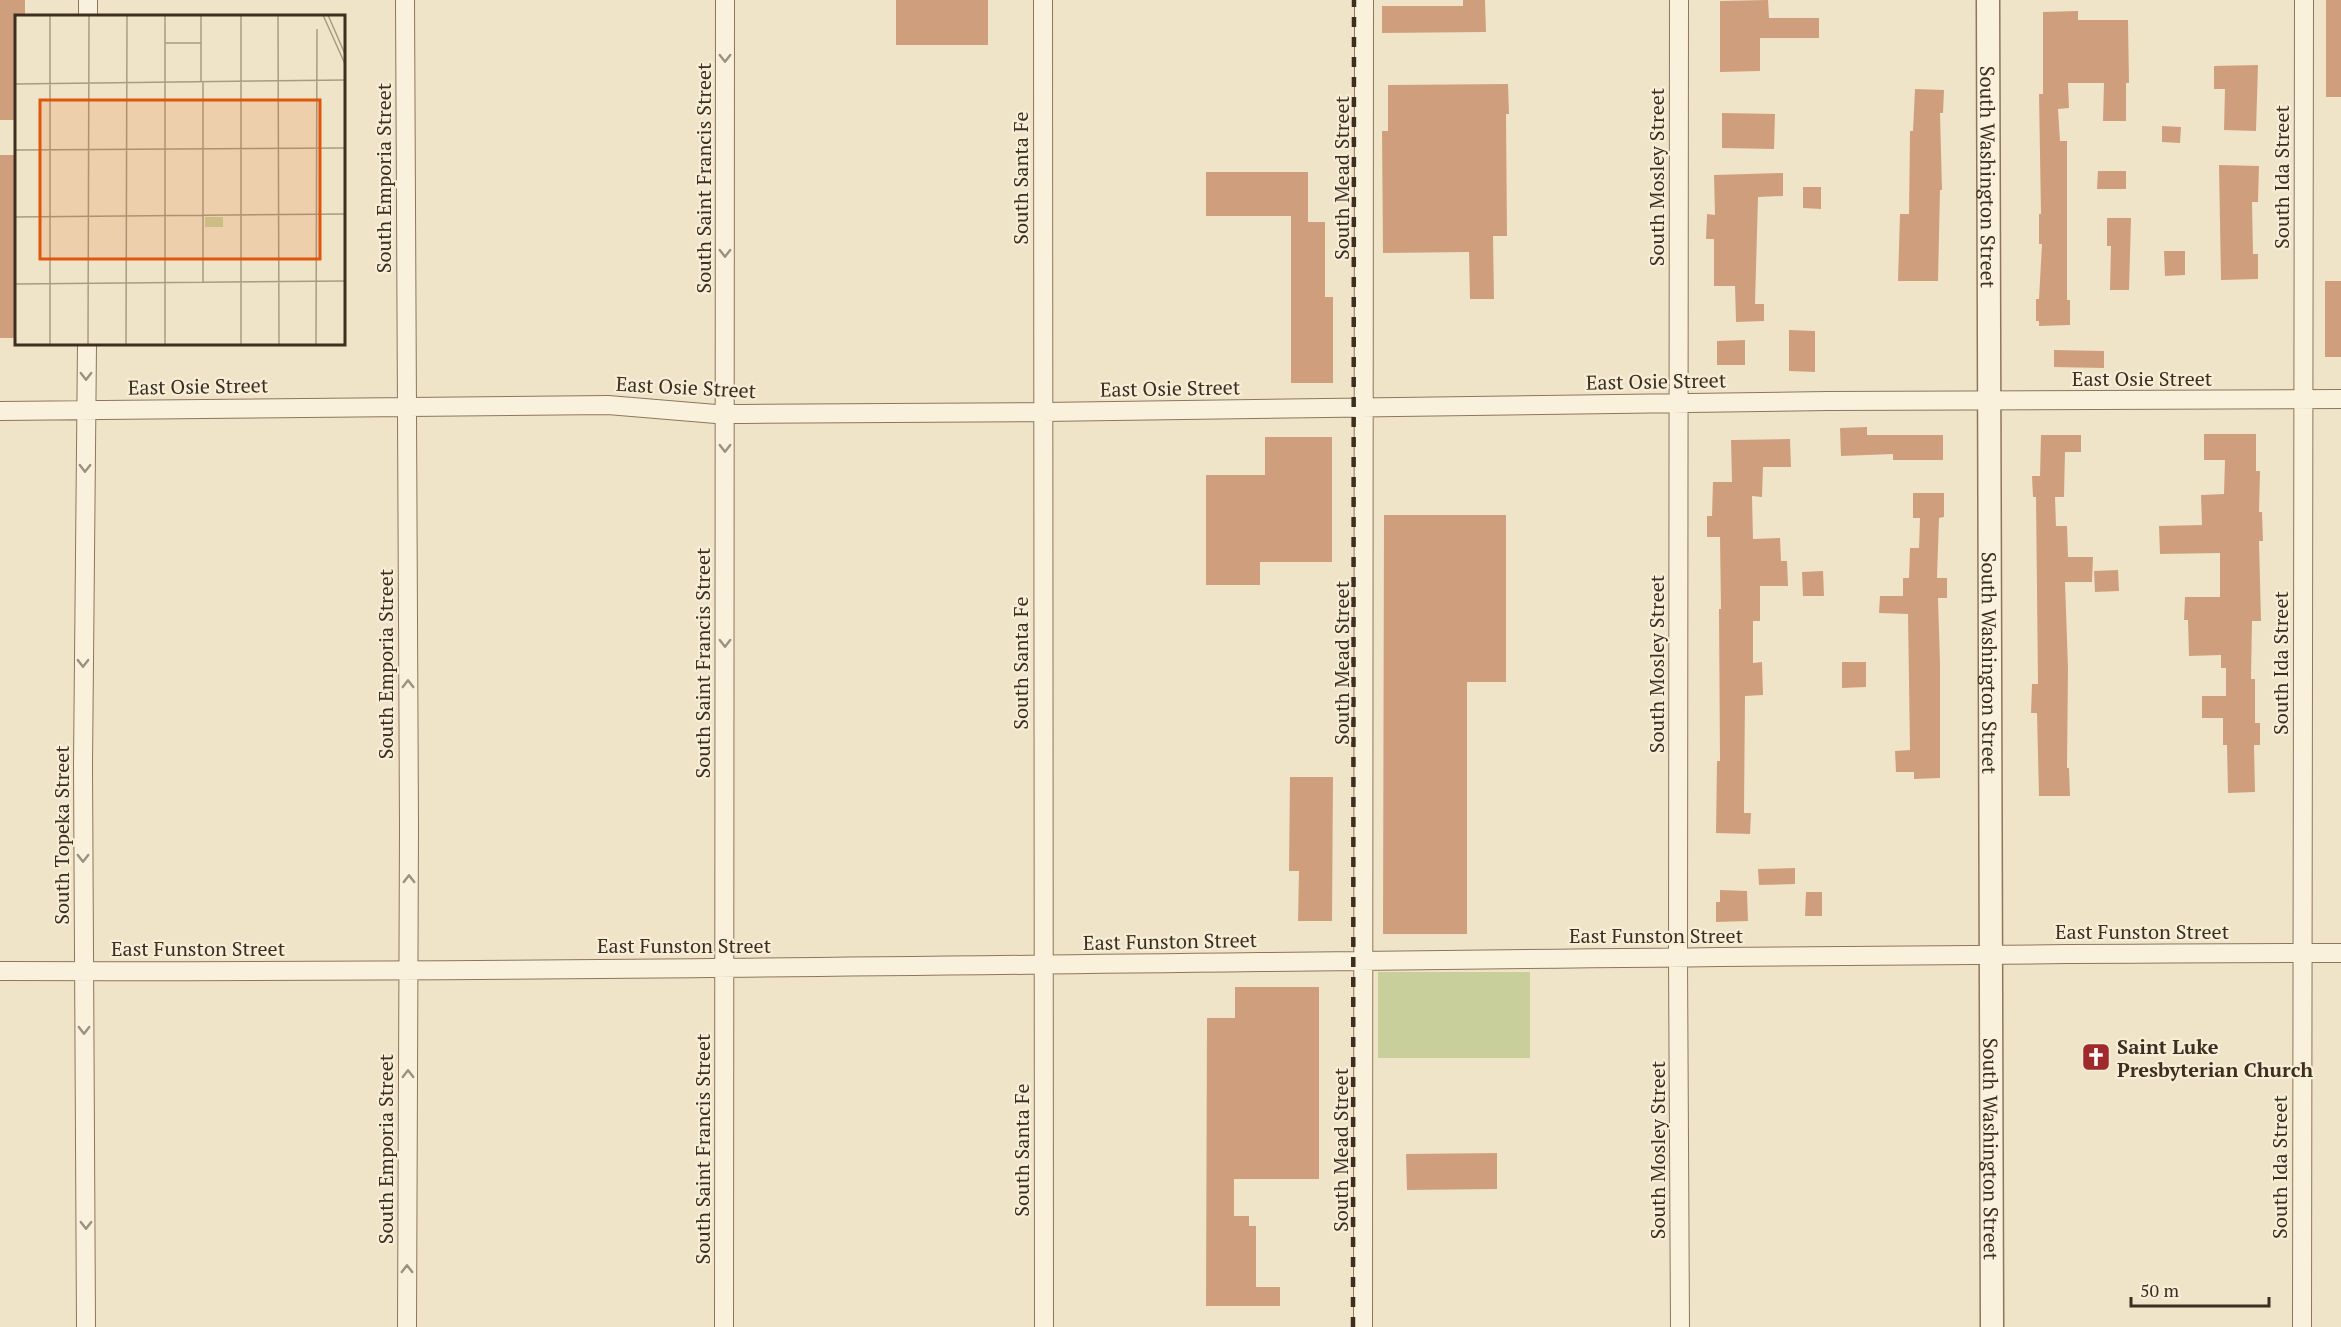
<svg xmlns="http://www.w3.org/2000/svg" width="2341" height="1327" font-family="'PT Serif',serif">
  <rect width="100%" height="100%" fill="#f0e4c8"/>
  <path fill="#c9cf9b" d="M 1378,972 L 1530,972 L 1530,1058 L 1378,1058 Z"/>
  <path fill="#cf9f7d" d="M 0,0 L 25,0 L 25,16 L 16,16 L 16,120 L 0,120 Z
    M 896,0 L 988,0 L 988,45 L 896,45 Z
    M 1463,0 L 1485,0 L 1486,32 L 1382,33 L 1382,6 L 1463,6 Z
    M 1768,0 L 1769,18 L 1819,18 L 1819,38 L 1760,38 L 1760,71 L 1720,72 L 1720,1 Z
    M 2326,0 L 2341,0 L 2341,97 L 2326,97 Z
    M 2078,11 L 2078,20 L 2128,20 L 2129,83 L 2126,83 L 2126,121 L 2103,121 L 2104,83 L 2068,83 L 2069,108 L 2058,109 L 2060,141 L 2067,141 L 2067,300 L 2070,300 L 2070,325 L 2039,326 L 2039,321 L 2036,321 L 2036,299 L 2039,299 L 2042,244 L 2039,244 L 2039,214 L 2041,214 L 2039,94 L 2043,94 L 2043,12 Z
    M 2258,65 L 2256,131 L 2224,130 L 2225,89 L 2214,89 L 2214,66 Z
    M 1508,84 L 1509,114 L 1506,114 L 1507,236 L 1493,236 L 1494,299 L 1470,299 L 1469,252 L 1383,253 L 1382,131 L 1388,131 L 1388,85 Z
    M 1915,89 L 1944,90 L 1943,113 L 1940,113 L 1942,190 L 1940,190 L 1938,281 L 1898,281 L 1900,214 L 1909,214 L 1910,131 L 1913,131 Z
    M 1722,113 L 1775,114 L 1774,149 L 1722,148 Z
    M 2162,126 L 2181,127 L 2180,143 L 2162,142 Z
    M 0,155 L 16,155 L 16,338 L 0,338 Z
    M 2219,165 L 2259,166 L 2258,202 L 2252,202 L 2253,254 L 2258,254 L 2258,279 L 2221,280 Z
    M 2098,171 L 2126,171 L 2126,189 L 2097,189 Z
    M 1206,172 L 1308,172 L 1308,222 L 1325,222 L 1325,297 L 1333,297 L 1333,383 L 1291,383 L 1291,216 L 1206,216 Z
    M 1783,173 L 1783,196 L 1758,197 L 1755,304 L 1764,304 L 1764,321 L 1736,322 L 1735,286 L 1714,286 L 1714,239 L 1706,239 L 1707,214 L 1715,215 L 1714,175 Z
    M 1803,187 L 1821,187 L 1821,209 L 1803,208 Z
    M 2107,218 L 2131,218 L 2129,290 L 2110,290 L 2111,246 L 2107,246 Z
    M 2164,251 L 2185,251 L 2185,275 L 2165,276 Z
    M 2325,281 L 2341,281 L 2341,357 L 2325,357 Z
    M 1789,330 L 1815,331 L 1815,372 L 1789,371 Z
    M 1745,340 L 1745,365 L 1717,365 L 1717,341 Z
    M 2054,350 L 2104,351 L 2104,368 L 2054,367 Z
    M 1867,427 L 1867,435 L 1943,435 L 1943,460 L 1893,460 L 1893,454 L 1841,456 L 1840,428 Z
    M 2204,434 L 2256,434 L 2256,471 L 2260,471 L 2259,512 L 2262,512 L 2263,541 L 2259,541 L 2261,621 L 2252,621 L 2251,679 L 2255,679 L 2255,723 L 2260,723 L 2260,745 L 2254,745 L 2255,792 L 2228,793 L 2227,745 L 2223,745 L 2223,718 L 2202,718 L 2202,696 L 2226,696 L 2226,668 L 2221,668 L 2221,655 L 2189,656 L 2188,620 L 2184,620 L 2185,597 L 2220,597 L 2220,553 L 2160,554 L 2159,526 L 2202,525 L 2201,495 L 2224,494 L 2225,460 L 2204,460 Z
    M 2041,435 L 2081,435 L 2081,452 L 2065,452 L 2064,497 L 2055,497 L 2056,526 L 2067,526 L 2068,557 L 2093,557 L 2092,582 L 2065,582 L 2068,668 L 2067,768 L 2069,768 L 2070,796 L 2039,796 L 2037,713 L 2031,713 L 2032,684 L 2038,684 L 2036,497 L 2033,497 L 2032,476 L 2040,476 Z
    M 1265,437 L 1332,437 L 1332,562 L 1260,562 L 1260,585 L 1206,585 L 1206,475 L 1265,475 Z
    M 1790,439 L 1791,467 L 1763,467 L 1762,497 L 1752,496 L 1753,539 L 1780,538 L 1781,561 L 1787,561 L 1788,586 L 1760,586 L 1760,621 L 1753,621 L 1753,663 L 1762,662 L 1763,695 L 1745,696 L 1744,813 L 1751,813 L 1750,834 L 1716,833 L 1717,761 L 1720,761 L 1719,609 L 1721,609 L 1720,537 L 1707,537 L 1707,516 L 1712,516 L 1713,482 L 1732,482 L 1731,440 Z
    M 1913,493 L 1944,493 L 1944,517 L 1939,518 L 1937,578 L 1947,578 L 1947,598 L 1938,598 L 1940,663 L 1940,778 L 1914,779 L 1914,772 L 1896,772 L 1895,751 L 1910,750 L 1908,614 L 1879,613 L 1880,596 L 1903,596 L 1903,578 L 1909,578 L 1910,548 L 1919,548 L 1920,518 L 1913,518 Z
    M 1384,515 L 1506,515 L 1506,682 L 1467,682 L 1467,934 L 1383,934 Z
    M 2118,570 L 2119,591 L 2095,592 L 2094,571 Z
    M 1823,571 L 1824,596 L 1803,596 L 1802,572 Z
    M 1842,662 L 1866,662 L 1866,687 L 1842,688 Z
    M 1290,777 L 1333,777 L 1332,921 L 1298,921 L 1299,871 L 1289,871 Z
    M 1795,868 L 1795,884 L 1759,885 L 1758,869 Z
    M 1720,890 L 1747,891 L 1748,921 L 1716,922 L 1716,902 L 1720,902 Z
    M 1806,892 L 1822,892 L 1822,916 L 1805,916 Z
    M 1235,987 L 1319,987 L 1319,1179 L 1234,1179 L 1234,1216 L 1249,1216 L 1249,1226 L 1256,1226 L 1256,1287 L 1280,1287 L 1280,1306 L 1206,1306 L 1207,1018 L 1235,1018 Z
    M 1497,1153 L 1497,1189 L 1407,1190 L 1406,1154 Z"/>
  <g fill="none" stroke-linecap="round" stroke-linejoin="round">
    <g stroke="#8d765c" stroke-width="20">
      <path id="minor" d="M 405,0 L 409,828 L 407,1327
        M 1043,0 L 1044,1327
        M 1679,0 L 1678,958 L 1680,1327
        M 88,16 L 88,0
        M 0,411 L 608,405 L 716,414 L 743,414 L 1043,412 L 1828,401 L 2341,399
        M 0,971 C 780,973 1561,954 2341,953
        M 86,1327 L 83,766 L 87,344
        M 724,1327 L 725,0
        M 1363,1327 L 1364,0
        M 2302,1327 L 2304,0"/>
    </g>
    <g stroke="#8d765c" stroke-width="25">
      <g id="tertiary">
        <path id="s1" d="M 1988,0 L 1992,1327"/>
      </g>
    </g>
    <use href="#minor" stroke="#faf1dc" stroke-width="18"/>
    <use href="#tertiary" stroke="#faf1dc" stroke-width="22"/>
    <path stroke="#3d2e20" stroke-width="4.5" stroke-dasharray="10 10" stroke-linecap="butt" d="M 1353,1327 L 1354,0"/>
  </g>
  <defs><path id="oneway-chevron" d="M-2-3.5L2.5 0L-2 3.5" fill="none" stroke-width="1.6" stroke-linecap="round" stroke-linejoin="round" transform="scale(1.5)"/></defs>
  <g stroke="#9c907e">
    <use href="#oneway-chevron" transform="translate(725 58) rotate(90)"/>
    <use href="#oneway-chevron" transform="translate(725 253) rotate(90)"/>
    <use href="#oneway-chevron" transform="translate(86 376) rotate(90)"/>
    <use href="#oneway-chevron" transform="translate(725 448) rotate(90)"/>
    <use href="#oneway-chevron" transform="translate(85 468) rotate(91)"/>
    <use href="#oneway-chevron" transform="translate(725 643) rotate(90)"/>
    <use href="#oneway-chevron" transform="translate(83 663) rotate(90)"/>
    <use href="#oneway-chevron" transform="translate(408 684) rotate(-90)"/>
    <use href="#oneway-chevron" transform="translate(83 858) rotate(90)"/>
    <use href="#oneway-chevron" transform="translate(409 879) rotate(-90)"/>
    <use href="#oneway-chevron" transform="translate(84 1030) rotate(90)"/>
    <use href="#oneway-chevron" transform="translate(408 1074) rotate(-90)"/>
    <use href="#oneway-chevron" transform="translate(86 1225) rotate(90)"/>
    <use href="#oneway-chevron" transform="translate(407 1269) rotate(-90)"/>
  </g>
  <defs>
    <g id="church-square" transform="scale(1.5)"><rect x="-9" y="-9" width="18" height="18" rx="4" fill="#9e2a2b" stroke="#f7eed8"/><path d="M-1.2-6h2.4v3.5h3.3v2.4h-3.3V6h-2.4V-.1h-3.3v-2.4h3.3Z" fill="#fff"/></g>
  </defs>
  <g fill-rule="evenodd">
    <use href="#church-square" x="2096" y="1057"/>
  </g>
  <g text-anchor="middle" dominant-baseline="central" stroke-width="4.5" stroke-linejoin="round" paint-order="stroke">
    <g font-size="20" fill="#3d2e20" stroke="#f7eed8">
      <text transform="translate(1656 177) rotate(-90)">South Mosley Street</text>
      <text transform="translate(2281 177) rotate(-90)">South Ida Street</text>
      <text transform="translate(383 178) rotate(-90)">South Emporia Street</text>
      <text transform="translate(703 178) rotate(-90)">South Saint Francis Street</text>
      <text transform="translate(1020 178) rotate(-90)">South Santa Fe</text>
      <text transform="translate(1341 178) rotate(-90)">South Mead Street</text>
      <text stroke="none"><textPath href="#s1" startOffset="177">South Washington Street</textPath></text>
      <text x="2142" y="378">East Osie Street</text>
      <text transform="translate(1656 381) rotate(-1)">East Osie Street</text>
      <text transform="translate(198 386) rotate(-1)">East Osie Street</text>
      <text transform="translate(686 387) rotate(3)">East Osie Street</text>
      <text transform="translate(1170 388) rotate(-1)">East Osie Street</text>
      <text transform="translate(702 663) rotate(-90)">South Saint Francis Street</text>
      <text transform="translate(1020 663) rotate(-90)">South Santa Fe</text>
      <text transform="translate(1341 663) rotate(-90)">South Mead Street</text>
      <text transform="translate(2280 663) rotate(-90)">South Ida Street</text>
      <text transform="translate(385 664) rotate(-90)">South Emporia Street</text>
      <text transform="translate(1656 664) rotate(-90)">South Mosley Street</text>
      <text stroke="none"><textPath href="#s1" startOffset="663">South Washington Street</textPath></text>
      <text transform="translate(61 835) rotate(-90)">South Topeka Street</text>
      <text x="2142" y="931">East Funston Street</text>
      <text x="1656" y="935">East Funston Street</text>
      <text transform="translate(1170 941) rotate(-1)">East Funston Street</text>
      <text x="684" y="945">East Funston Street</text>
      <text x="198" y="948">East Funston Street</text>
      <text transform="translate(385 1149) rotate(-90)">South Emporia Street</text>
      <text transform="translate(702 1149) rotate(-90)">South Saint Francis Street</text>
      <text stroke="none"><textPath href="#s1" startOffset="1149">South Washington Street</textPath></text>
      <text transform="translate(1021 1150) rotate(-90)">South Santa Fe</text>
      <text transform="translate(1340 1150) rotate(-90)">South Mead Street</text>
      <text transform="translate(1657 1150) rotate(-90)">South Mosley Street</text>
      <text transform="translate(2279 1167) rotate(-90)">South Ida Street</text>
    </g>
    <g font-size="20" font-weight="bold" fill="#3d2e20" stroke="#f7eed8" text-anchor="start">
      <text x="2117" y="1046">Saint Luke<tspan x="2117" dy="23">Presbyterian Church</tspan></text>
    </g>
  </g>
  <g transform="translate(15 15)">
    <rect width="330" height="330" fill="#f0e4c8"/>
    <path d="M 190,202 L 208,202 L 208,212 L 190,212 Z" fill="#c9cf9b"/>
    <path fill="none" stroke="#a89b85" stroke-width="1.5" d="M 35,0 L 35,330M 226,0 L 226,330M 263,0 L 264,330M 308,0 L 330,49M 313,0 L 330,39M 150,28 L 186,28M 186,67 L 186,0M 0,69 L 330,65M 0,135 L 330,133M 0,202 L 330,199M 188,267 L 188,67M 0,269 L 330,266M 73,330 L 74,0M 111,330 L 112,0M 150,330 L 150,0M 301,330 L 302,14"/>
    <path fill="#df570d" fill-opacity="0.15" stroke="#df570d" stroke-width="3" d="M 25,85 L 305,85 L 305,244 L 25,244 Z"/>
    <rect width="330" height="330" fill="none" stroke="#3d2e20" stroke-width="3"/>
  </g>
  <path d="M2131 1297v9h138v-9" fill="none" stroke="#3d2e20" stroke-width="3"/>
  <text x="2140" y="1297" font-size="18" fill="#3d2e20" stroke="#f7eed8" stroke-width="4.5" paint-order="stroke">50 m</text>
</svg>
